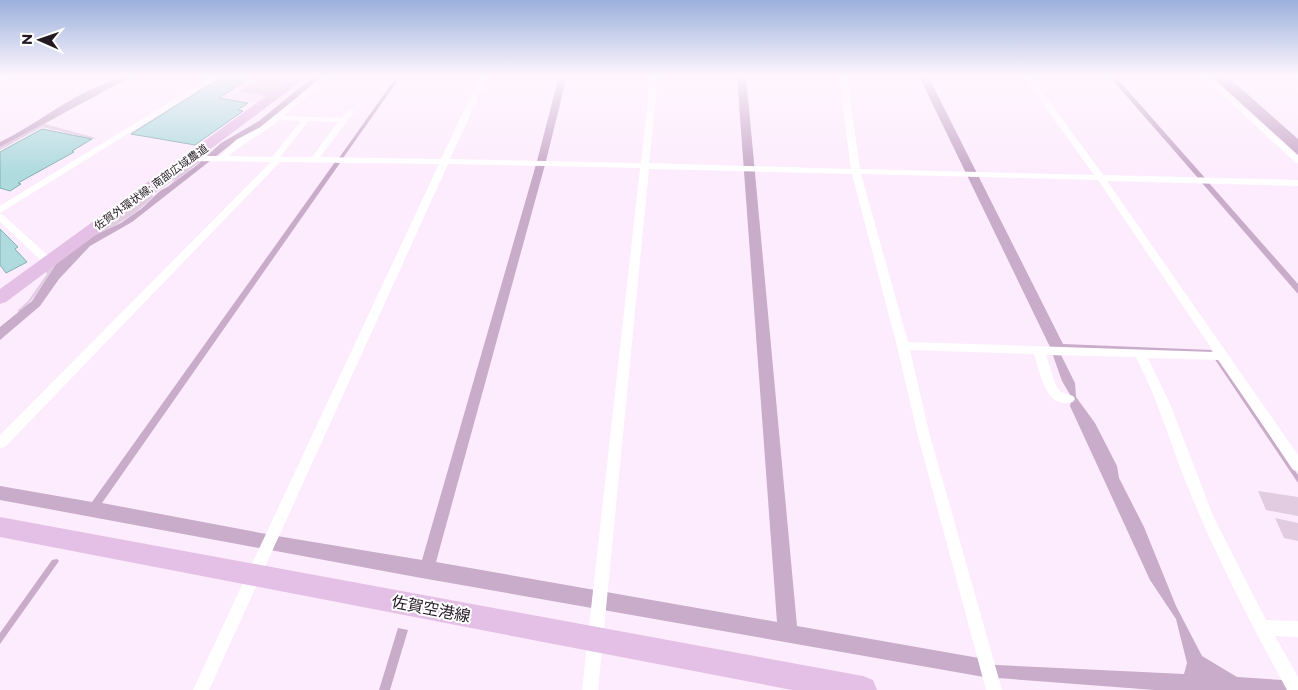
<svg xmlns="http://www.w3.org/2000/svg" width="1298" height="690" font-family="Montserrat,'Noto Sans JP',sans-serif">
  <rect width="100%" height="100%" fill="#fdecfd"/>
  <path fill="#fbe1fb" d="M 219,76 L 270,76 L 293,80 L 260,103 L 192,93 Z"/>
  <path fill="#e2cce2" d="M 261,76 L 293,80 L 269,97 L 239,92 Z
    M 67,110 L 67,111 L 45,124 L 96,138 L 94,139 L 42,127 L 0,150 L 0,147 Z
    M 202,160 L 169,186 L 176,178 L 151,196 L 154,196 C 144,206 133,215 121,222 C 104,233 71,244 59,260 C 46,277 37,297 20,312 L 17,311 L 28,301 L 47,274 L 44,269 L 190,163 Z
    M 1258,491 L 1298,497 L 1298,516 L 1266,510 Z
    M 1275,518 L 1298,523 L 1298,541 L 1284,538 Z"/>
  <path fill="#c9abca" d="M 122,76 L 133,76 L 0,147 L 0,142 C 27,129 51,111 76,97 C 91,89 107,83 122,76 Z
    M 314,76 L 324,76 L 259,128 L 238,139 L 132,222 L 90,246 L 59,279 L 40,306 L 0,340 L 0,327 L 32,301 L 58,261 L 87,239 L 121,223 L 141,209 L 160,191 L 169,186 L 197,165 L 221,143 L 259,121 Z
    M 397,76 L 401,76 L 343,158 L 339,158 Z
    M 559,76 L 567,76 L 546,161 L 436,562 L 777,622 L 737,76 L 746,76 L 797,626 L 979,658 L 996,665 L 1184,674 L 1187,663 L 1176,619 L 1150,580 L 1070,406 L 1072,398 L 1062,381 L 1050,347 L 919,76 L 928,76 L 1063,344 L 1211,350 L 1298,475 L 1298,483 L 1214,358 L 1060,353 L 1075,383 L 1076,397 L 1095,423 L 1117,466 L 1119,478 L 1144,527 L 1176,606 L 1202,656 L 1237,677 L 1298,681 L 1298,690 L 1155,690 L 984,677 L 416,577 L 0,500 L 0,486 L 92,502 L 335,162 L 340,163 L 102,503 L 277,536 L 422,560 L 537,161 Z
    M 1109,76 L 1115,76 L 1205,178 L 1198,178 Z
    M 1211,76 L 1227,76 L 1298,139 L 1298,155 Z
    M 1202,183 L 1209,183 L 1298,284 L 1298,294 Z
    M 57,559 L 59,561 L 0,644 L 0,633 L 52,560 Z
    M 398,628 L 408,630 L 390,690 L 379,690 Z"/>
  <path fill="#afdbdf" stroke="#84afb3" d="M 223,76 L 252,76 L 219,98 L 248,103 L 238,110 L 243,111 L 195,145 L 131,134 Z
    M 42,129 L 92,139 L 72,151 L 74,152 L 18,183 L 21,184 L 10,191 L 0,188 L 0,152 Z
    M 0,229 L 18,247 L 15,249 L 27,262 L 6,273 L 0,265 Z"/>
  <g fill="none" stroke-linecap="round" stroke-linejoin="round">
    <path fill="#fff" fill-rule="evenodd" d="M 5,76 L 14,76 L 0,83 L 0,78 Z
      M 212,76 L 221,76 L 0,213 L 0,206 Z
      M 273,76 L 291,76 L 302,79 L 298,81 Z
      M 323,76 L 331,76 L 284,116 L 342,118 L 347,110 L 353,110 L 354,112 L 320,157 L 441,159 L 480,76 L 488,76 L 450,159 L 641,163 L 650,76 L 658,76 L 649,163 L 851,169 L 839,76 L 847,76 L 860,169 L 1094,175 L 1023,76 L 1031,76 L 1103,175 L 1298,180 L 1298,186 L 1107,181 L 1298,455 L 1298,471 L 1293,470 L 1219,360 L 1148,358 L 1170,404 L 1214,518 L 1266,620 L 1298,621 L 1298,637 L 1275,636 L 1298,677 L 1298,690 L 1287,690 C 1252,626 1219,562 1191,495 C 1172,450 1159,401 1136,357 L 1046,355 L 1056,386 L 1061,392 L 1073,396 L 1075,399 L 1073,402 C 1046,411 1040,372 1034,354 L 910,350 L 929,432 L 1002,690 L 986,690 L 917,432 L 897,346 L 852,174 L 649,169 L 598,690 L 582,690 L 640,168 L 448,164 L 209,690 L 193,690 L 439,164 L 280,162 L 5,447 L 0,448 L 0,435 L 271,162 L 190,161 L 186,158 L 187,156 L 220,156 L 236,140 L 261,127 ZM 279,120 L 301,121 L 272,157 L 229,156 C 244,142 263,134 279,120 ZM 309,121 L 338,122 L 312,157 L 280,157 ZM 861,174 L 1098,180 L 1214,352 L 908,342 Z
      M 1202,76 L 1210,76 L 1298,156 L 1298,163 L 1295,162 Z
      M 0,214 L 3,215 L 53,260 L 54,262 L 53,264 L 45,264 L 0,222 Z"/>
    <path fill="#e5c0e6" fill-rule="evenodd" d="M 294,76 L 308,76 L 6,302 L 0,304 L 0,289 Z
      M 0,517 L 863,676 L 873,680 L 877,690 L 792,690 L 0,537 Z"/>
  </g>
  <linearGradient id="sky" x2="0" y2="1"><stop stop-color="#9bb0dc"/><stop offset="0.44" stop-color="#fef6fe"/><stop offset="1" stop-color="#fef6fe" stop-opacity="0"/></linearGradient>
  <rect width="1298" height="172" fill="url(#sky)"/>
  <g text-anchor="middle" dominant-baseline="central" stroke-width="4" stroke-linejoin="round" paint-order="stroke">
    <g font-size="11" fill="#231923" stroke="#fff">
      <text transform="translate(151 187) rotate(-36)">佐賀外環状線; 南部広域農道</text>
    </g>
    <g font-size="16" fill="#231923" stroke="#fff">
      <text transform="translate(431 609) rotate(11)">佐賀空港線</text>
    </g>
  </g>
  <g transform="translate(40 40) rotate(272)" stroke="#ffffff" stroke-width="4" paint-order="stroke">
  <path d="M0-4L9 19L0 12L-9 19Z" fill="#231923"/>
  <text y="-8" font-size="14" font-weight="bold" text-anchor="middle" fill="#231923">N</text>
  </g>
</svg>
